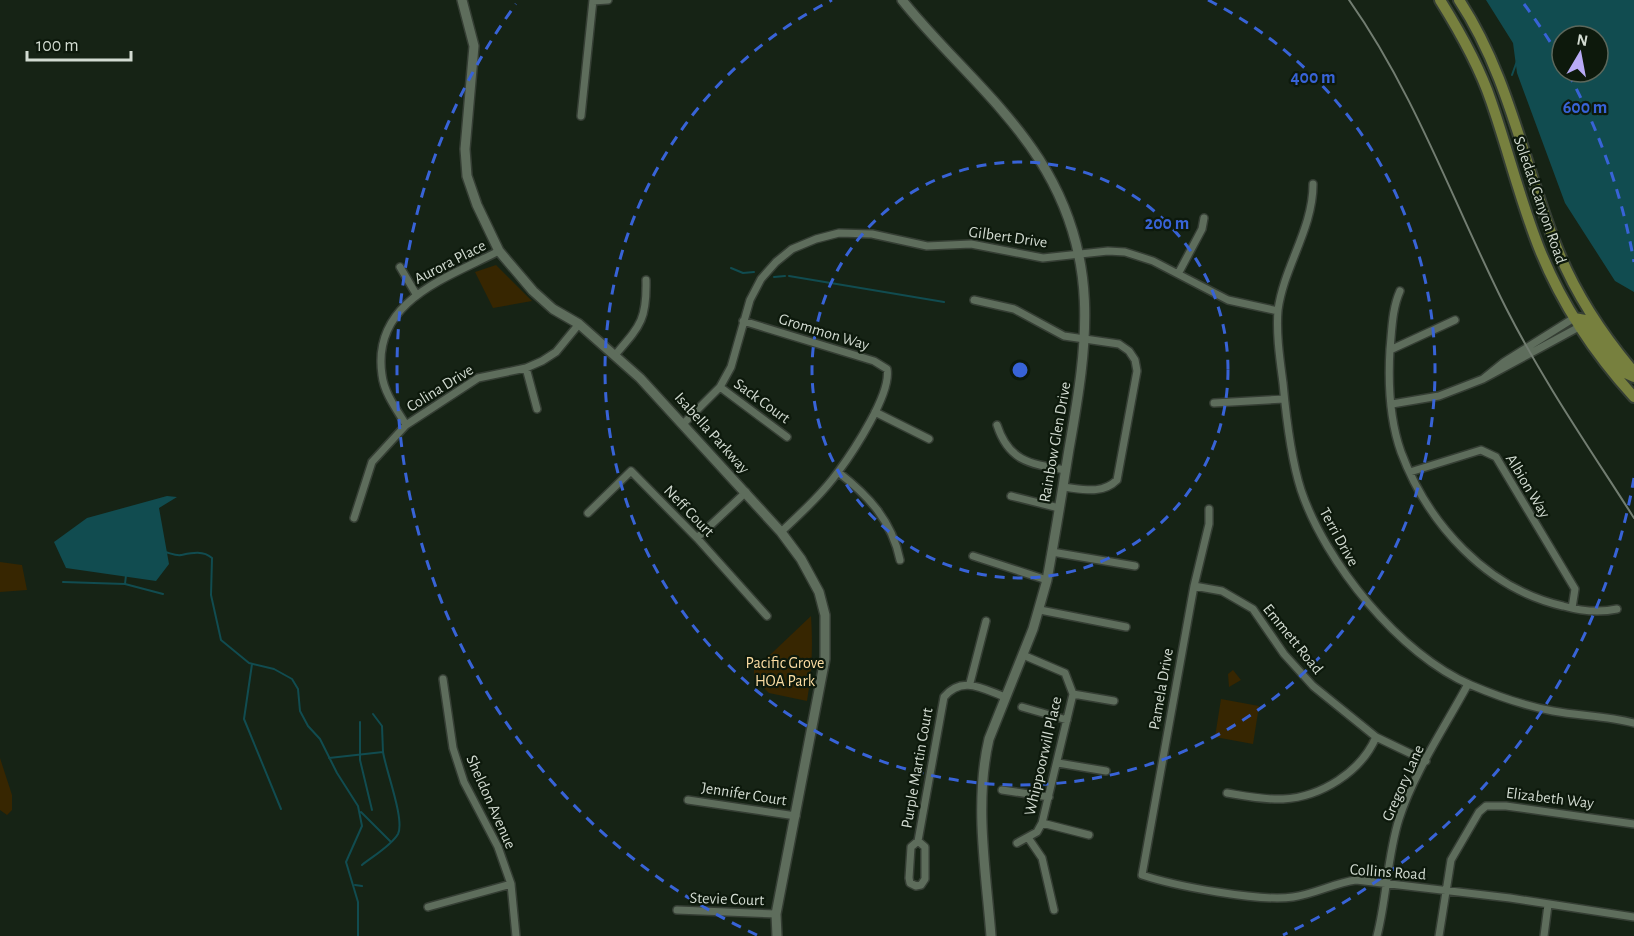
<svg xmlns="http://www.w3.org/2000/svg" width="1634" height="936" font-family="'Alegreya Sans',sans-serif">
  <rect width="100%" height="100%" fill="#162315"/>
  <path fill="#372601" d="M 496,265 L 532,301 L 493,308 L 475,272 Z
    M 0,562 L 22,565 L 27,590 L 0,592 Z
    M 811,616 C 813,647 812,672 807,701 L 769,693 L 754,678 L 754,670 Z
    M 1233,670 L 1241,680 L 1229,687 L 1228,674 Z
    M 1221,699 L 1259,706 L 1253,744 L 1215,737 Z
    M 0,758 L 12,795 L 12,810 L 7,815 L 0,810 Z"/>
  <path fill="#114c50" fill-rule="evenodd" d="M 1486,0 L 1634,0 L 1634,292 L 1615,281 L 1565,203 L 1517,73 L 1513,43 ZM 1562,36 L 1598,36 L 1598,72 L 1562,72 Z
    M 167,496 L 177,497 L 159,508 L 169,564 L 156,581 L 66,568 L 54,542 L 87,518 Z"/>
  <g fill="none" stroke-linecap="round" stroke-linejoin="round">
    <path stroke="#114c50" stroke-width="2" d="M 1512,75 L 1517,61
      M 731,268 L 743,273 L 754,272
      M 789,276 L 944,302
      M 774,277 L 785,276
      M 165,552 C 170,553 176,556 181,555 C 191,553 203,550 212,558 L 211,595 L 221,640 L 249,663 L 274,669 L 292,679 L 298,689 L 300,711 L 308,726 L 320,739 L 337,773 L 358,806 L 362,826 L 346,862 L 358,902 L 358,936
      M 126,575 L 125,584 L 163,594
      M 63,582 L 125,584
      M 252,664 L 244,719 L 281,809
      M 373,714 L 382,726 L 383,752
      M 360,722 L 360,760 L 372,810
      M 329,758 L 383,752 C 386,771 405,820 398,834 C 391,846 373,856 362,865
      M 361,812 L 391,842
      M 355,885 L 362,886"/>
    <g stroke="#353e34" stroke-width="10">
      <path id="street" d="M 593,1 L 608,0
        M 581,116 L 593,0
        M 1313,184 C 1313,229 1284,266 1278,310 C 1276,334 1280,360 1283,383 C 1286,416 1291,459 1301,490 C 1325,562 1400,655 1471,685 C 1497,696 1525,706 1553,711 C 1580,716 1607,716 1634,723
        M 400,267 L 416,294
        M 1178,274 L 1202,229 L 1204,218
        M 1400,291 C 1392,309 1392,329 1390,349 C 1388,382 1390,421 1401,452 C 1428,524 1487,589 1563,606 C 1581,611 1599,613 1617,609
        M 974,300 L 1014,309 L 1064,336 L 1119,344 L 1129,351 L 1135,360 L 1137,371 L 1117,480 C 1102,495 1082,489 1063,487
        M 1574,318 L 1504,362 L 1483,379 L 1579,327
        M 743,321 L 874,361 L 887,369 C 892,393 853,452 838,472 C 822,494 801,513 781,532
        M 1390,350 L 1455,320
        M 615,355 C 640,326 647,320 646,280
        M 526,368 L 537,409
        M 720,387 L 787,437
        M 1214,403 L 1284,399
        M 1392,404 L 1439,396 L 1483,379
        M 875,412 L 929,439
        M 684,423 L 720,387 L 731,367 L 750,300 L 761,279 L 776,262 L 792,249 L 816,239 L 839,233 L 872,234 L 927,246 L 971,244 L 1043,258 L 1108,251 L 1125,252 L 1153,261 L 1228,300 L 1278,311
        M 406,425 C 397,410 384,393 382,375 C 371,301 447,278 499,251
        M 997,425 C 1009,462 1031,464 1066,470
        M 838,472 C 869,496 892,521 900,560
        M 1410,472 L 1481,450 L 1496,457 L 1575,589 L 1572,608
        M 1011,496 L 1059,508
        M 1209,509 L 1209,524 L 1194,586 L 1142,875 C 1175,886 1260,902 1293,897 C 1315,894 1334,883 1356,880 L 1510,898 L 1634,917
        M 588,513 L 631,471 L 697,538 L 767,616
        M 354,518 L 372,462 L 406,425 L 478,378 L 526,368 L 542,361 L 556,352 L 579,324
        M 697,538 L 746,492
        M 1052,552 L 1135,566
        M 973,556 L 1047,580
        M 1194,586 L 1222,591 L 1253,609 L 1284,654 L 1313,686 L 1376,737 L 1426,761
        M 1040,610 L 1126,627
        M 443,679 L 453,748 L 464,782 L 498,847 L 511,884 L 516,936
        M 970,683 L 986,621
        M 1073,694 L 1114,701
        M 1022,707 L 1067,720
        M 1058,763 L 1106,771
        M 1002,790 L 1049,797
        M 1227,793 C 1245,796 1264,800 1283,799 C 1321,797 1361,772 1376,737
        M 688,800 L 796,816
        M 1042,823 L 1089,835
        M 1029,839 L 1042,858 L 1054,910
        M 918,841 L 944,697 C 962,675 983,689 1005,697
        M 918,841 L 925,847 L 925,879 L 921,885 L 916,886 L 910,883 L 909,878 L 911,847 Z
        M 1017,843 L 1037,832 L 1042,823 L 1073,694 L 1065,673 L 1023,655
        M 428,907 L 511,884
        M 677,910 L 776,914
        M 1377,936 C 1387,897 1387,857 1399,819 C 1414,772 1445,727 1468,684
        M 1439,936 L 1451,860 L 1479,812 L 1486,806 L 1506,806 L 1634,824
        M 1544,936 L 1548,905"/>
    </g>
    <g stroke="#353e34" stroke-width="12">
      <path id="secondary" d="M 462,0 L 474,46 L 465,149 L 467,176 L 477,205 L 499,251 L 533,291 L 553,309 L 579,324 L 640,378 L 781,532 L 801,559 L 819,592 L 825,615 L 825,659 L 776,914 L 777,936
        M 902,0 C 945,54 1001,100 1039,159 C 1101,256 1088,342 1069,449 C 1062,493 1055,536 1047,580 L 1033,629 L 989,739 C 974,803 986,872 991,936"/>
    </g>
    <g stroke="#353e34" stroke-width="14">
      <path id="primary" d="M 1440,0 C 1460,32 1479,65 1491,101 C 1508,150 1520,200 1539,248 C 1561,303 1594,353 1634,397
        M 1459,0 C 1508,74 1523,161 1555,243 C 1573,290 1601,333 1634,372
        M 1574,318 L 1585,320 L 1623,372 L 1634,377"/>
    </g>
    <use href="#street" stroke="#5e6d5c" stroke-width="7"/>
    <use href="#secondary" stroke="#5e6d5c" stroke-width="9"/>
    <use href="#primary" stroke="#77803e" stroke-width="10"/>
    <path stroke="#727d71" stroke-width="2" d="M 1349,0 C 1416,95 1454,205 1506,308 C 1543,381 1590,449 1634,518"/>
  </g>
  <g fill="none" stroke="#3863d7" stroke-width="3" stroke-dasharray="10 8">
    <circle cx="1020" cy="370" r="208"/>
    <path d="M1208 0A415 415 0 1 1 832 0"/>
    <path d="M1634 478A623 623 0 0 1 1283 935M757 935A623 623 0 0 1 516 4M1524 4A623 623 0 0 1 1560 58M1568 73A623 623 0 0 1 1634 262"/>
  </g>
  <g text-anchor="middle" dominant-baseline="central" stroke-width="4.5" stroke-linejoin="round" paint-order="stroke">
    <g font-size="16" fill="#d2dbd1" stroke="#0d190c">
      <text transform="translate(1540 200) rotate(71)">Soledad Canyon Road</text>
      <text transform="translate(1008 237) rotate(8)">Gilbert Drive</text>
      <text transform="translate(450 262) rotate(-27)">Aurora Place</text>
      <text transform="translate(824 332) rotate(17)">Grommon Way</text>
      <text transform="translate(440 388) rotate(-32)">Colina Drive</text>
      <text transform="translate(762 401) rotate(36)">Sack Court</text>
      <text transform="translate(712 433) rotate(48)">Isabella Parkway</text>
      <text transform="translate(1055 442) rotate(-80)">Rainbow Glen Drive</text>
      <text transform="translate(1528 486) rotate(59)">Albion Way</text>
      <text transform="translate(689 511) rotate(46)">Neff Court</text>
      <text transform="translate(1339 537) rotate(61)">Terri Drive</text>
      <text transform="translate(1293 639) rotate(51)">Emmett Road</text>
      <text transform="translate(1161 689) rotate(-80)">Pamela Drive</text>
      <text transform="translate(1043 756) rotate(-77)">Whippoorwill Place</text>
      <text transform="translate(917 768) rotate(-80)">Purple Martin Court</text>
      <text transform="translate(1403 783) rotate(-66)">Gregory Lane</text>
      <text transform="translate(744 794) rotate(9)">Jennifer Court</text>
      <text transform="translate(1550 798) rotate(7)">Elizabeth Way</text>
      <text transform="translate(491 802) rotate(66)">Sheldon Avenue</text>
      <text transform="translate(1388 872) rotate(4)">Collins Road</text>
      <text transform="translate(727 899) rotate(2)">Stevie Court</text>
    </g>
    <g font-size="16" fill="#fbdca2" stroke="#0d190c">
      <text x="785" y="663">Pacific Grove<tspan x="785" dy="18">HOA Park</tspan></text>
    </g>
  </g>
  <circle cx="1020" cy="370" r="9" fill="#3863d7" stroke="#0d190c" stroke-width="3"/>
  <g font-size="18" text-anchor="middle" font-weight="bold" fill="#3863d7" stroke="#0d190c" stroke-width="4.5" stroke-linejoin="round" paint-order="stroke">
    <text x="1313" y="83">400 m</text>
    <text x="1585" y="113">600 m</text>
    <text x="1167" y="229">200 m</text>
  </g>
  <g transform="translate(1580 54) rotate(10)"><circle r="28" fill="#0d190c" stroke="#5c675b" stroke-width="1.5"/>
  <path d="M0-4.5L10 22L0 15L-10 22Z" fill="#b8abf7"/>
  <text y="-9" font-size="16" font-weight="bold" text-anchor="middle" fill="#d2dbd1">N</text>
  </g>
  <path d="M27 51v9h104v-9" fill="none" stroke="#d2dbd1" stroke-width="3"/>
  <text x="36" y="51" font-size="18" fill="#d2dbd1" stroke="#0d190c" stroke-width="4.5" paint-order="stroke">100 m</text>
</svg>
